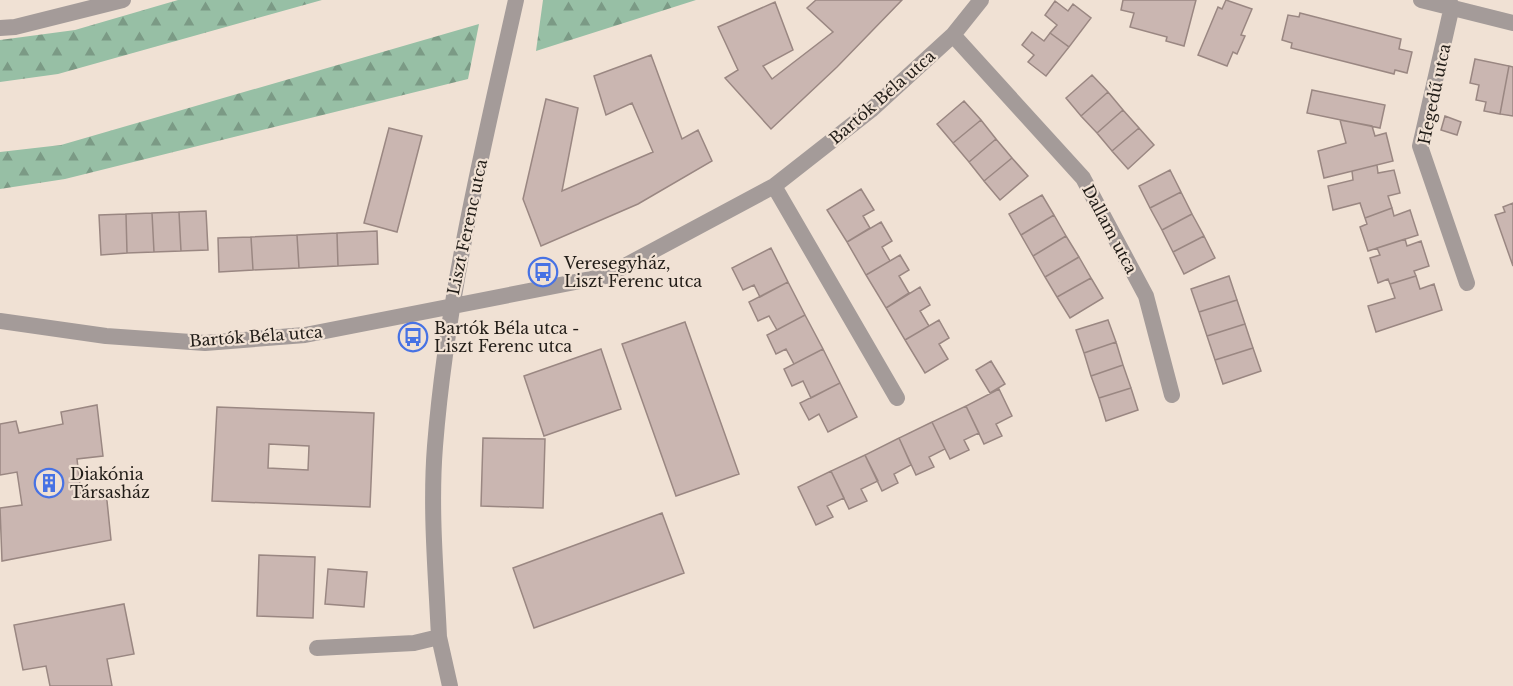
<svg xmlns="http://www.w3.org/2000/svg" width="1513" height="686" font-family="'Libre Baskerville',serif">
  <defs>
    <pattern id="forest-firs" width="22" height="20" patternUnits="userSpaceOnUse" patternTransform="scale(1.5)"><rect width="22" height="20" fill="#97bfa5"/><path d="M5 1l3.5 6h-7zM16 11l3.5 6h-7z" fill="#7b9a85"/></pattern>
  </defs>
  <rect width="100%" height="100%" fill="#f0e1d4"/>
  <path fill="url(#forest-firs)" d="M 178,0 L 322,0 L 58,74 L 0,82 L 0,40 L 75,30 Z
    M 543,0 L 696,0 L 536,51 Z
    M 479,24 L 468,79 L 65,179 L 0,189 L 0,152 L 61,145 Z"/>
  <path fill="#cab6b1" stroke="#9a8782" stroke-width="1.5" fill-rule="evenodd" d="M 816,0 L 902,0 L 837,67 L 771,129 L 725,78 L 738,70 L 718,27 L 775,2 L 793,50 L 763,66 L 772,79 L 833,32 L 807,8 Z
    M 1123,0 L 1196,0 L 1184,46 L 1166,41 L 1167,37 L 1130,27 L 1134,13 L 1121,10 Z
    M 1226,0 L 1252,9 L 1241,35 L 1245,36 L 1237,54 L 1233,52 L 1227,66 L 1198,55 L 1218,7 L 1222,9 Z
    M 1055,1 L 1068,11 L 1073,4 L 1091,18 L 1069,47 L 1050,33 L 1057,25 L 1045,15 Z
    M 1300,13 L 1401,39 L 1399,49 L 1412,52 L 1407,73 L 1395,70 L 1394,74 L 1291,48 L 1292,43 L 1282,40 L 1288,15 L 1299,17 Z
    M 1032,32 L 1044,41 L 1050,33 L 1069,47 L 1046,76 L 1028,62 L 1034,55 L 1022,45 Z
    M 651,55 L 682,139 L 698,130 L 712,161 L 638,204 L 541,246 L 523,199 L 546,99 L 578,108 L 562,191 L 653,152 L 632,103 L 606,115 L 594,76 Z
    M 1475,59 L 1509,66 L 1500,114 L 1484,111 L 1486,102 L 1476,100 L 1479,85 L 1470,83 Z
    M 1509,66 L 1513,67 L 1513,116 L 1500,114 Z
    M 1092,75 L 1108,92 L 1081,116 L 1066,98 Z
    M 1312,90 L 1385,105 L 1380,128 L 1307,113 Z
    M 1108,92 L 1123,110 L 1097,133 L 1081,116 Z
    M 964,101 L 981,120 L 953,143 L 937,124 Z
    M 1123,110 L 1139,128 L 1112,151 L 1097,133 Z
    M 1445,116 L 1461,122 L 1457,135 L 1441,130 Z
    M 981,120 L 996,139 L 969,162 L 953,143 Z
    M 1340,120 L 1372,126 L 1375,136 L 1386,133 L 1393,161 L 1324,178 L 1318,151 L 1346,143 Z
    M 389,128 L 422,136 L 397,232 L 364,223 Z
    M 1139,128 L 1154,145 L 1128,169 L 1112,151 Z
    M 996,139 L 1012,158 L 984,181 L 969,162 Z
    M 1012,158 L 1028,176 L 1000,200 L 984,181 Z
    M 1377,165 L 1378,173 L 1394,170 L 1400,193 L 1388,196 L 1392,208 L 1365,218 L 1360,203 L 1333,210 L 1328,186 L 1353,180 L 1352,171 Z
    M 1170,170 L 1181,192 L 1150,208 L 1139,186 Z
    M 861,189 L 874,210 L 863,216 L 870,228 L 847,242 L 827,210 Z
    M 1181,192 L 1192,214 L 1162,230 L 1150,208 Z
    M 1042,195 L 1054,215 L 1021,235 L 1009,214 Z
    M 1513,203 L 1513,266 L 1495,215 L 1505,212 L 1503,207 Z
    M 1392,208 L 1394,216 L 1410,210 L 1418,235 L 1368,251 L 1360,227 L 1367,224 L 1365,218 Z
    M 206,211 L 208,250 L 181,251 L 179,212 Z
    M 179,212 L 181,251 L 154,252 L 152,213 Z
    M 152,213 L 154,252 L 127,253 L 126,214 Z
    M 126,214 L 127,253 L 101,255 L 99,215 Z
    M 1192,214 L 1204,236 L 1173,252 L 1162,230 Z
    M 1054,215 L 1066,236 L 1033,256 L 1021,235 Z
    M 881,222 L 892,241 L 882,247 L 890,261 L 866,275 L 847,242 Z
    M 377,231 L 378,264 L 338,266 L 337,233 Z
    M 337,233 L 338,266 L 299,268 L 297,235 Z
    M 297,235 L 299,268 L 253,270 L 251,237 Z
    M 1066,236 L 1079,257 L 1045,277 L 1033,256 Z
    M 1204,236 L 1215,258 L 1184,274 L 1173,252 Z
    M 251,237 L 253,270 L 219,272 L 218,238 Z
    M 1405,239 L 1407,246 L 1421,241 L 1429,266 L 1414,271 L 1416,276 L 1390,284 L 1388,279 L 1378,283 L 1370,258 L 1380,255 L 1377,248 Z
    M 771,248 L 788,282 L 760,297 L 754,285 L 743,290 L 732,268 Z
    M 900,255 L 909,270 L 899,276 L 909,293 L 886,308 L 866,275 Z
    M 1079,257 L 1091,278 L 1057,297 L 1045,277 Z
    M 1229,276 L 1237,300 L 1199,312 L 1191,289 Z
    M 1416,276 L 1420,289 L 1434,284 L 1442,310 L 1376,332 L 1368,306 L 1395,298 L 1390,284 Z
    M 1091,278 L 1103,298 L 1070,318 L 1057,297 Z
    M 788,282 L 805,315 L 777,330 L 769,316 L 758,321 L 749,302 Z
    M 920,287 L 930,305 L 920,311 L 929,326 L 905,340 L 886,308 Z
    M 1237,300 L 1245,324 L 1207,336 L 1199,312 Z
    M 805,315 L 823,349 L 794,364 L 786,349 L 776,354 L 767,335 Z
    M 939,320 L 949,338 L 939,344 L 948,359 L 925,373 L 905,340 Z
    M 1108,320 L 1116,342 L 1084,353 L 1076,330 Z
    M 685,322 L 739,474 L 676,496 L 622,344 Z
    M 1245,324 L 1253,348 L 1215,360 L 1207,336 Z
    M 1116,342 L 1123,365 L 1091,376 L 1084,353 Z
    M 1253,348 L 1261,371 L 1223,384 L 1215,360 Z
    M 601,349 L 621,409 L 544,436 L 524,376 Z
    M 823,349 L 840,383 L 811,398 L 803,381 L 792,386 L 784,369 Z
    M 991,361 L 1005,384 L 990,393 L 976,370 Z
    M 1123,365 L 1131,388 L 1099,398 L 1091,376 Z
    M 840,383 L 857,417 L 828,432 L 819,414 L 809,420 L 800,403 Z
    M 1131,388 L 1138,410 L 1106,421 L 1099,398 Z
    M 999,389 L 1012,416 L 996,424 L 1002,436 L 984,444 L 966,406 Z
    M 97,405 L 103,456 L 77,459 L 81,494 L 106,491 L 111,540 L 2,561 L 0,508 L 22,505 L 17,472 L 0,475 L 0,424 L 16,421 L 19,433 L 63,424 L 61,412 Z
    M 966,406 L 979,433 L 964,440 L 969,450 L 950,459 L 932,422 Z
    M 217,407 L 374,413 L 370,507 L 212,501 ZM 269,444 L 309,446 L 308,470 L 268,468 Z
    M 932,422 L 945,449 L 929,457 L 934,467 L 916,475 L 899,438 Z
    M 483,438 L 545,439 L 543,508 L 481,506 Z
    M 899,438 L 911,465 L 894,474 L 898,483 L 882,491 L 865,455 Z
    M 865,455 L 878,481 L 861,489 L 867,501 L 849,509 L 831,471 Z
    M 831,471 L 844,498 L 827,506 L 833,517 L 816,525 L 798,487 Z
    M 662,513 L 684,573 L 534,628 L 513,568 Z
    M 259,555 L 315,557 L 313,618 L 257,616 Z
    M 328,569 L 367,572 L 364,607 L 325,604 Z
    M 124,604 L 134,654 L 107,659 L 112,686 L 50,686 L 46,666 L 23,670 L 14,625 Z"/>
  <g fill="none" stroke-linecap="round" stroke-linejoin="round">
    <path stroke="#a49b99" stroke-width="16" d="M 1421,0 L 1513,23
      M 1452,6 L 1420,146 L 1467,283
      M 0,28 L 15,27 L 123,0
      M 953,35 L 1083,178 L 1146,296 L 1172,395
      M 774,186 L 897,398
      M 0,321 L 106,336 L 205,343 L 305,335 L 606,276 L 774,186 L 871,110 L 953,35 L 981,0
      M 439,637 L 450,686
      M 317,648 L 414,643 L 439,637 C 436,573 430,509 435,446 C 447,295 483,148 516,0"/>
  </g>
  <defs>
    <g id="bus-ring" transform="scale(1.5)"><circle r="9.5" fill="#f0e1d4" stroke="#4772e4" stroke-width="1.5"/><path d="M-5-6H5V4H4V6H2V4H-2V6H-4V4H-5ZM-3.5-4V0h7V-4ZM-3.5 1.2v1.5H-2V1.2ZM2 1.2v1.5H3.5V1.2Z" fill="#4772e4"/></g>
    <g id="building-ring" transform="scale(1.5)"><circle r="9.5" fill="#f0e1d4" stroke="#4772e4" stroke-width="1.5"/><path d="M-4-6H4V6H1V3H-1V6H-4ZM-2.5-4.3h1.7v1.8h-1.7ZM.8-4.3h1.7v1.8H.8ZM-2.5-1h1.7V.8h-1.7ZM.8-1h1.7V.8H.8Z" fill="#4772e4"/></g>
  </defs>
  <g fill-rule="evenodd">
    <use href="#bus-ring" x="543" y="272"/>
    <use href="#bus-ring" x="413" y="337"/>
    <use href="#building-ring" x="49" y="483"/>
  </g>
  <g text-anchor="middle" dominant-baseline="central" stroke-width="4.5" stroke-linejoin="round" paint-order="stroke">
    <g font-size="16" fill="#211c17" stroke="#f0e1d4">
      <text transform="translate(1434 94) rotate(-78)">Hegedű utca</text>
      <text transform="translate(882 97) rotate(-41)">Bartók Béla utca</text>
      <text transform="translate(467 227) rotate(-78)">Liszt Ferenc utca</text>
      <text transform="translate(1110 229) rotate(62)">Dallam utca</text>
      <text transform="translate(256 336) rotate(-4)">Bartók Béla utca</text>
    </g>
    <g font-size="16" fill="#211c17" stroke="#f0e1d4" text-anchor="start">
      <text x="564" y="263">Veresegyház,<tspan x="564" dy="18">Liszt Ferenc utca</tspan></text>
      <text x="434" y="328">Bartók Béla utca -<tspan x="434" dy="18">Liszt Ferenc utca</tspan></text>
      <text x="70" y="474">Diakónia<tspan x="70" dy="18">Társasház</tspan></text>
    </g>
  </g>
</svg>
